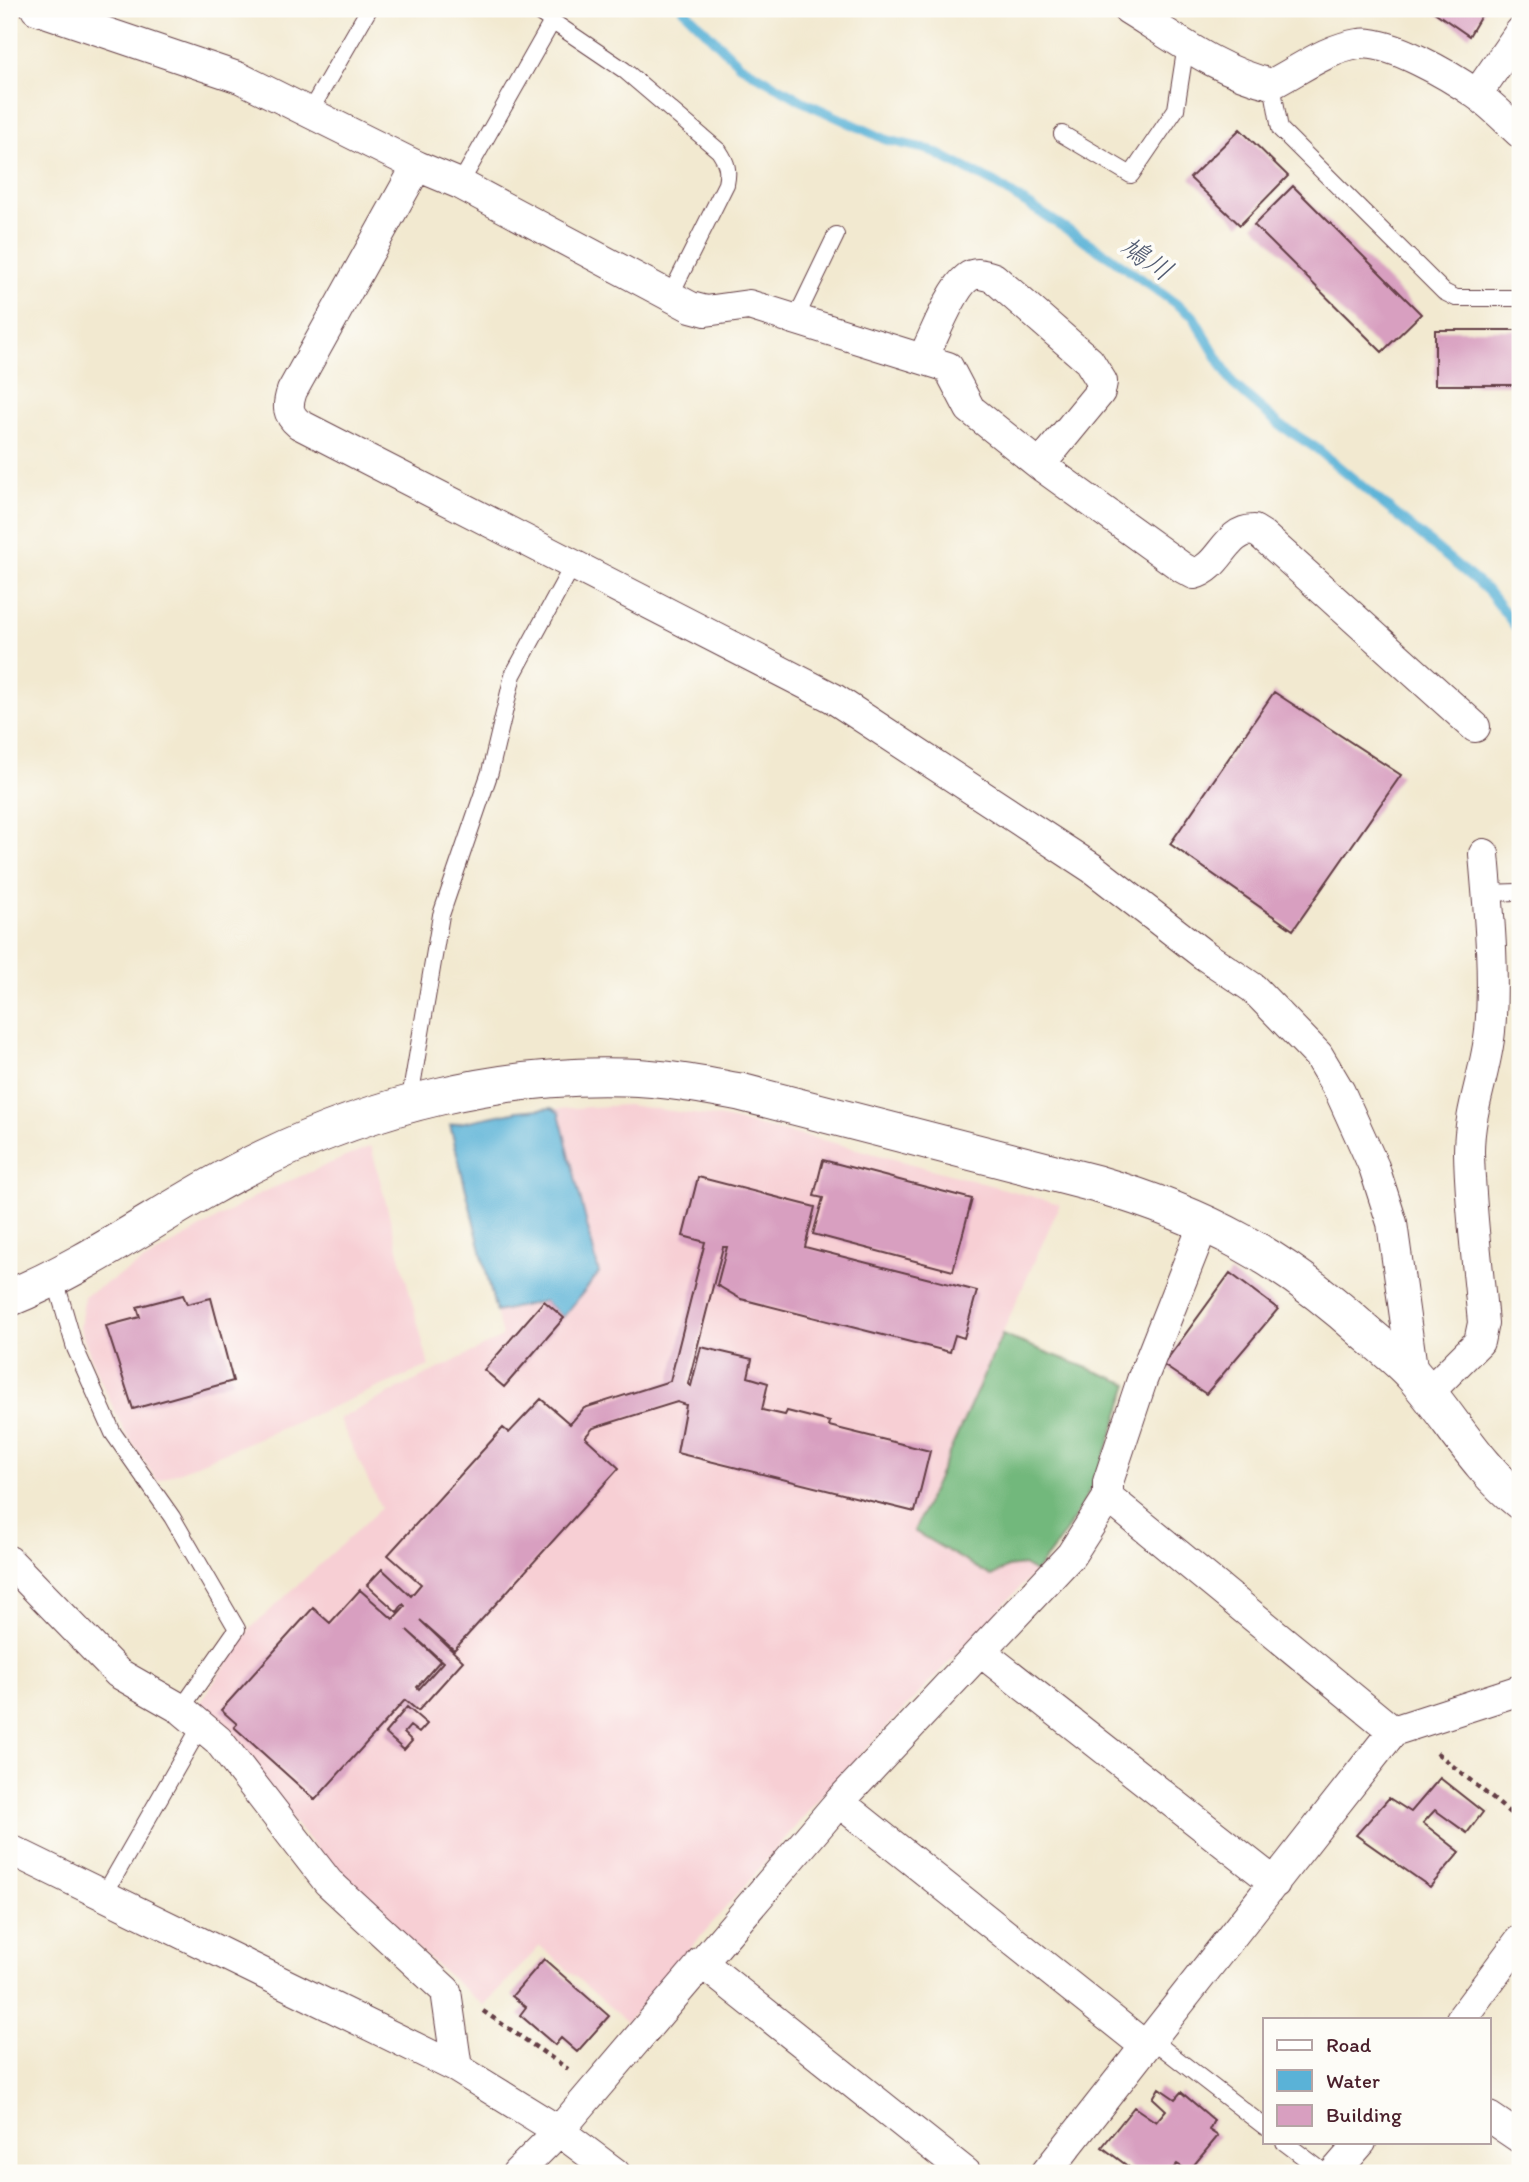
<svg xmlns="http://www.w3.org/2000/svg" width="1529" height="2182" font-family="Itim,'Klee One',sans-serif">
  <rect width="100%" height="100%" fill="#fdfcf7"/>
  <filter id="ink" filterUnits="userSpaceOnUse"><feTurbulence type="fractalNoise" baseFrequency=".0143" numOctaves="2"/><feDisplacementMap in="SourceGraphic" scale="14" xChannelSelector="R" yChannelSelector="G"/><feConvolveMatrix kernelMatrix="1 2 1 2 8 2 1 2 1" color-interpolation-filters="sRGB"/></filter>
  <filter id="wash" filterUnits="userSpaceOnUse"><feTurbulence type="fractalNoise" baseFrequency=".00686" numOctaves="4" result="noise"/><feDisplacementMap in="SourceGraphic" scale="28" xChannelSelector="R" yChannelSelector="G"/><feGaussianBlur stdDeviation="1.57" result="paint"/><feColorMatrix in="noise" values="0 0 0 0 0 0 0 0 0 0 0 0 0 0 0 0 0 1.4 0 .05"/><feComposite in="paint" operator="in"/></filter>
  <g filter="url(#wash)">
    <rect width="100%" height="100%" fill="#f2e9d0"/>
    <path fill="#f7cfd4" d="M 627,1105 L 723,1118 L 827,1141 L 1060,1204 L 914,1531 L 991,1575 L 1008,1567 L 1023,1564 L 1035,1572 L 826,1791 L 627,2022 L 540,1946 L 484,2006 L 359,1899 L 196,1708 L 251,1628 L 381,1508 L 339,1419 L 502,1337 L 450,1125 L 518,1111 Z
      M 371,1146 L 429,1366 L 157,1481 L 124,1431 L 95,1369 L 80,1328 L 84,1296 L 261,1193 Z"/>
    <path fill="#72b87c" stroke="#5e6c54" stroke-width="2" d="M 1002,1335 L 1129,1384 C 1103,1462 1090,1508 1035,1572 L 1023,1565 L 1008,1567 L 991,1576 L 914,1531 Z"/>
    <path fill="#5ab2d7" stroke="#526881" stroke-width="2" d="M 552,1108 L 559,1113 L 599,1273 L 563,1317 L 544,1301 L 496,1312 L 450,1125 L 518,1111 Z"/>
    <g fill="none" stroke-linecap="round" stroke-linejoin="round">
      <path stroke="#5ab2d7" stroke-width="10" d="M 683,9 L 740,65 L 804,102 L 887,140 L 930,150 L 994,183 L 1109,256 L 1193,316 L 1233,384 L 1280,425 L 1316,448 L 1488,591 L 1520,632"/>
    </g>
    <g id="blocks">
      <path fill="#d89fc0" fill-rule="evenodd" d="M 1430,9 L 1485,9 L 1469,36 Z
        M 1240,129 L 1288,176 L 1240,225 L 1190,178 Z
        M 1293,186 L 1421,314 L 1382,352 L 1254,225 Z
        M 1435,330 L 1520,330 L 1520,385 L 1435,385 Z
        M 1274,692 L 1401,775 L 1293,930 L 1170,844 Z
        M 823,1160 L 972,1199 L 953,1271 L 813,1234 L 823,1198 L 814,1196 Z
        M 698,1177 L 815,1207 L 805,1247 L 977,1291 L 964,1338 L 955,1335 L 950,1352 L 741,1299 L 717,1285 L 727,1247 L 723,1247 L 688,1384 L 691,1386 L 701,1347 L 752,1359 L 748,1377 L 768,1383 L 762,1410 L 785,1415 L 787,1411 L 830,1422 L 829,1426 L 930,1451 L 915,1512 L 677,1453 L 686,1405 L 677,1402 L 593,1428 L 585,1437 L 619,1468 L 454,1650 L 420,1620 L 463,1661 L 418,1711 L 405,1700 L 315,1800 L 234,1727 L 237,1724 L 221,1710 L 313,1608 L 330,1623 L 360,1590 L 393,1619 L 405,1606 L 403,1604 L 397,1612 L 367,1585 L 382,1569 L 411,1596 L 421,1584 L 388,1555 L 503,1428 L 509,1433 L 541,1399 L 570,1424 L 584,1408 L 670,1381 L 705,1242 L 683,1236 ZM 407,1630 L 443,1662 L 419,1689 L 417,1687 L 440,1661 Z
        M 1230,1273 L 1278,1309 L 1206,1394 L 1163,1365 Z
        M 183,1295 L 187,1304 L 211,1298 L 233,1381 L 133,1409 L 106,1326 L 140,1317 L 137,1307 Z
        M 544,1301 L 564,1318 L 504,1387 L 484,1370 Z
        M 407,1707 L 427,1724 L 419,1733 L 410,1726 L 404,1733 L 412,1741 L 404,1750 L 385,1733 Z
        M 1440,1778 L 1483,1812 L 1467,1833 L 1435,1810 L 1423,1823 L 1460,1852 L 1430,1887 L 1356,1835 L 1389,1798 L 1411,1812 Z
        M 544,1959 L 609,2016 L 577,2052 L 561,2038 L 555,2045 L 520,2015 L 526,2007 L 512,1996 Z
        M 1159,2088 L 1175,2099 L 1181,2092 L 1214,2120 L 1209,2130 L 1218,2136 L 1189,2171 L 1177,2164 L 1169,2173 L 1137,2173 L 1102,2147 L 1134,2107 L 1156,2122 L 1166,2110 L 1153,2098 Z"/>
    </g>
  </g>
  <g filter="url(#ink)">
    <use href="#blocks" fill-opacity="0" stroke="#633d44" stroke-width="2"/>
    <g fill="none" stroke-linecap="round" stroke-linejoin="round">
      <g stroke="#633d44" stroke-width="18">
        <path id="service" d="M 534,9 L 624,70 L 719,151 C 727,163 729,170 726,184 L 670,296
          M 1272,84 L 1280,129 L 1444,292 L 1456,298 L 1520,298
          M 310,111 L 369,9
          M 1062,134 L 1131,175 L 1176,109 L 1186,45
          M 460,184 L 553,20
          M 796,318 L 836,235
          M 1488,893 L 1517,892
          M 409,1104 L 441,915 L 490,772 L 513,675 L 573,565
          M 55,1279 L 75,1348 L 113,1433 L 172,1517 L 237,1629 L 181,1709
          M 104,1895 L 202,1724
          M 1151,2039 L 1265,2127
          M 1284,2142 L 1325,2173"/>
      </g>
      <g stroke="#633d44" stroke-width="32">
        <path id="minor" d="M 36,9 L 240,78 L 417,166 L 292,391 C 287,406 287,414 299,424 L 833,698 L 1092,868 L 1204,955 L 1253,988 L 1318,1055 L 1340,1092 L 1374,1167 L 1392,1223 L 1413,1375
          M 1128,9 C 1172,36 1220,73 1272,84 C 1299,70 1328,48 1359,44 C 1388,39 1452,77 1476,94 C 1492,105 1506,120 1520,133
          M 1477,94 L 1520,32
          M 417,166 L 460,184 L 691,307 L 706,311 L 749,305 L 948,367 L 970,409 L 1040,465 L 1183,568 L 1194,574 C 1221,567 1225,530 1254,530 L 1262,535 L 1475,727
          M 923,358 C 933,339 951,290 967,278 C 976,271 985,275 994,278 L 1089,361 L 1102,382 L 1100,392 L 1040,465
          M 1427,1394 L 1479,1342 L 1483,1323 C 1478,1267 1470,1209 1469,1152 C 1469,1109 1486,1073 1490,1031 C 1495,973 1489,913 1484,854
          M 1108,1497 L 1108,1482 L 1142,1380 L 1205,1221
          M 9,1561 L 118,1673 L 181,1709 L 218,1740 L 328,1882 L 446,1991 L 457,2068
          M 981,1652 L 1275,1883
          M 839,1802 L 1145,2046
          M 9,1849 L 457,2068 L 559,2131 L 615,2173
          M 701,1962 L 966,2173
          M 1461,2019 L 1520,1940
          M 1489,2117 L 1520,2138
          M 517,2173 L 559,2131 L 839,1802 L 1071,1555 L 1108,1497 L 1393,1731
          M 1046,2173 L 1393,1731 L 1520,1690
          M 1334,2173 L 1361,2142"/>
      </g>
      <g stroke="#633d44" stroke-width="39">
        <path id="tertiary" d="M 9,1298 C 99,1261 177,1200 265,1158 C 375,1105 502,1073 625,1077 C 664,1078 702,1085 740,1092 L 1097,1184 C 1206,1216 1281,1256 1365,1332 C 1381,1346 1399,1359 1413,1375 C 1449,1415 1477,1467 1520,1501"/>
      </g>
      <path stroke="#633d44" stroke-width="4.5" stroke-dasharray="5 5" stroke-linecap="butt" d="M 1437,1753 L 1520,1821
        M 483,2011 L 568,2069"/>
      <use href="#service" stroke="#fff" stroke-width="16"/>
      <use href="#minor" stroke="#fff" stroke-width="30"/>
      <use href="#tertiary" stroke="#fff" stroke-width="37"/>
    </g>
  </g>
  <g text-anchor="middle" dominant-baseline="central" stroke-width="7" stroke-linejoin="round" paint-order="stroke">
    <g font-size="28" font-style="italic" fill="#505a70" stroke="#fdfcf7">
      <text transform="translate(1147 258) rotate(34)">鳩川</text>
    </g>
  </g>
  <rect width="1529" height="2182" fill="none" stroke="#fdfcf7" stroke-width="35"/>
  <rect x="1263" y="2018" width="228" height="126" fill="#fdfcf7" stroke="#b5a4a5" stroke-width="2"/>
  <rect x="1277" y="2040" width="35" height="10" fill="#ffffff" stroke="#b5a4a5" stroke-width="2"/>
  <text x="1326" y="2052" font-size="21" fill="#4a1f2b">Road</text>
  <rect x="1277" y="2070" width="35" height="21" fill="#5ab2d7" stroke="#b5a4a5" stroke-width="2"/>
  <text x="1326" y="2088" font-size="21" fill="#4a1f2b">Water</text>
  <rect x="1277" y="2105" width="35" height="21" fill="#d89fc0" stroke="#b5a4a5" stroke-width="2"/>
  <text x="1326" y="2122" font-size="21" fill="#4a1f2b">Building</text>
</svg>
